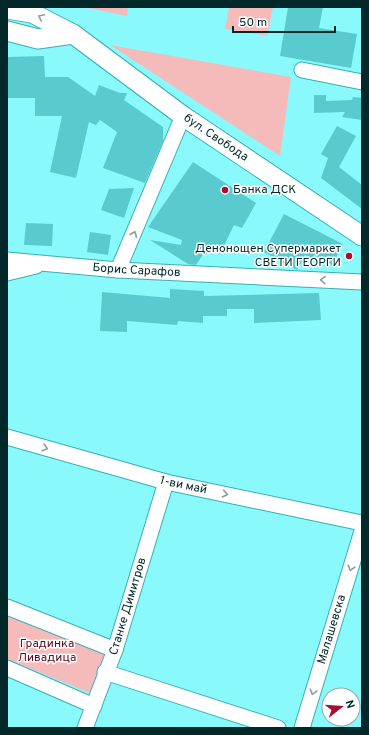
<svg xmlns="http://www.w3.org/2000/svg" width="369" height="735" font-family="Overpass,sans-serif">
  <rect width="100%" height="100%" fill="#8af9fc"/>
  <path fill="#f5bbbb" d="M 83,7 L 128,7 L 127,16 Z
    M 229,7 L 273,7 L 267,36 L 225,29 Z
    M 110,45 L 291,77 L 280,156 Z
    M 7,611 L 107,652 L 90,693 L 7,659 Z"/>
  <path fill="#59cacd" d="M 288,7 L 323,7 L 319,28 L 357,34 L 351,68 L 280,56 Z
    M 44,56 L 45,77 L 68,77 L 95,96 L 99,85 L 120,93 L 127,93 L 124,100 L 163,127 L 163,141 L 145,183 L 103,168 L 117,132 L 100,120 L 96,125 L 89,122 L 76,178 L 50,172 L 62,116 L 35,116 L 35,98 L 7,98 L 7,57 Z
    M 314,95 L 326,95 L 326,101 L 352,100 L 353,97 L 362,98 L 362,120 L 342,117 L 345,112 L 314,113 Z
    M 337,126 L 356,136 L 339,167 L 362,185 L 362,209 L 321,178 L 328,158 L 321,154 Z
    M 193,162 L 256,203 L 242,228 L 234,225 L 220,254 L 208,247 L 196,265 L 188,264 L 150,240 L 181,245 L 182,240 L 148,227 Z
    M 134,188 L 124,218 L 101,210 L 109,189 Z
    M 284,214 L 343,244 L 332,265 L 314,255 L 312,259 L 305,255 L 297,270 L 264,252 Z
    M 26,223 L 53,224 L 52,246 L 24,245 Z
    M 90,232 L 111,235 L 108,255 L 87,252 Z
    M 170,289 L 204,291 L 204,296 L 319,293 L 321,320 L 254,323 L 254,309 L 227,309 L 227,316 L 203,316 L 203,323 L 178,321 L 177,325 L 127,321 L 127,332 L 100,331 L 102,292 L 170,298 Z"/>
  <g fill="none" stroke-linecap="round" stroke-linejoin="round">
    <g stroke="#38afb2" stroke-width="17">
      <g id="minor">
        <path d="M 302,70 L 362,82"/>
        <path id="s1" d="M 7,260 L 118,270 L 362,282"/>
        <path d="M 118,270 L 183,116"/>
        <path d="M 7,273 L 36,266"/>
        <path id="s2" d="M 7,437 L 166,482 L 362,523"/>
        <path d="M 7,607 L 115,650"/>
        <path d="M 7,668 L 94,706"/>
        <path d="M 105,672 L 278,728"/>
        <path id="s3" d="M 85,728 L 115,650 L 166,482"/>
        <path id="s4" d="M 302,728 L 362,531"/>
      </g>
    </g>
    <g stroke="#38afb2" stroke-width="21">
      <g id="tertiary">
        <path id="s5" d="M 7,9 L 32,13 L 73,34 L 183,116 L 362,236"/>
        <path d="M 7,31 L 38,39 L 73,34"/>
      </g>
    </g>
    <use href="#minor" stroke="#fff" stroke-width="15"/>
    <use href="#tertiary" stroke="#fff" stroke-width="19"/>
  </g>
  <defs><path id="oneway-chevron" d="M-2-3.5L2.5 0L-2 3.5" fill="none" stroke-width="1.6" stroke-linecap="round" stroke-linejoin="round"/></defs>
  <g stroke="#8d9e9f">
    <use href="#oneway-chevron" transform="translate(41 17) rotate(-155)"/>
    <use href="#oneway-chevron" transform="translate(134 234) rotate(-67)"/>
    <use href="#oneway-chevron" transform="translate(323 280) rotate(-177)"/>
    <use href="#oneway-chevron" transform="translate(45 448) rotate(16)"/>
    <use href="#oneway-chevron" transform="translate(225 494) rotate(12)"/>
    <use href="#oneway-chevron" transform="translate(351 568) rotate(107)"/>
    <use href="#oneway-chevron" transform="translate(313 692) rotate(107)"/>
  </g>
  <g fill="#a70f32" stroke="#fff" stroke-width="1.5">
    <circle cx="225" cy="190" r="4"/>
    <circle cx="349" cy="256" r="4"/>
  </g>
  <g text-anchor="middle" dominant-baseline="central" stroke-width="3" stroke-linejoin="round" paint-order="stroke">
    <g font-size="12" fill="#022829" stroke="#fff">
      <text stroke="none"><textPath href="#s5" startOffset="248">бул. Свобода</textPath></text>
      <text stroke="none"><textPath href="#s1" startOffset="130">Борис Сарафов</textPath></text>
      <text stroke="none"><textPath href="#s2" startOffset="183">1-ви май</textPath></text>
      <text stroke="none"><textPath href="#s3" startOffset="129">Станке Димитров</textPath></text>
      <text stroke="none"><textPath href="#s4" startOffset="103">Малашевска</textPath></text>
    </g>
    <g font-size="12" fill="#022829" stroke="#fff" text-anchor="start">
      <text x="233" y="190">Банка ДСК</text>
      <text x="341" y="249" text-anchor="end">Денонощен Супермаркет<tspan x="341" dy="14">СВЕТИ ГЕОРГИ</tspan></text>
    </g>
    <g font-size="12" fill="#5d0c1b" stroke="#fff">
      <text x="47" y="644">Градинка<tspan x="47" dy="14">Ливадица</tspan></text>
    </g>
  </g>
  <rect width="369" height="735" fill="none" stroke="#022829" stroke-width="16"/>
  <g transform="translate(341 707) rotate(73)"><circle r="19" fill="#ffffff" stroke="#9aa9a9"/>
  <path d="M0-3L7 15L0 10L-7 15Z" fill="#a70f32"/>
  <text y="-6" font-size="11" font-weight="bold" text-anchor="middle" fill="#022829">N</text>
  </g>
  <path d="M233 26v6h102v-6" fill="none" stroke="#022829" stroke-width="2"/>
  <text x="239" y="26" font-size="12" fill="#022829" stroke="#ffffff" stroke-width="3" paint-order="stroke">50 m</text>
</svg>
